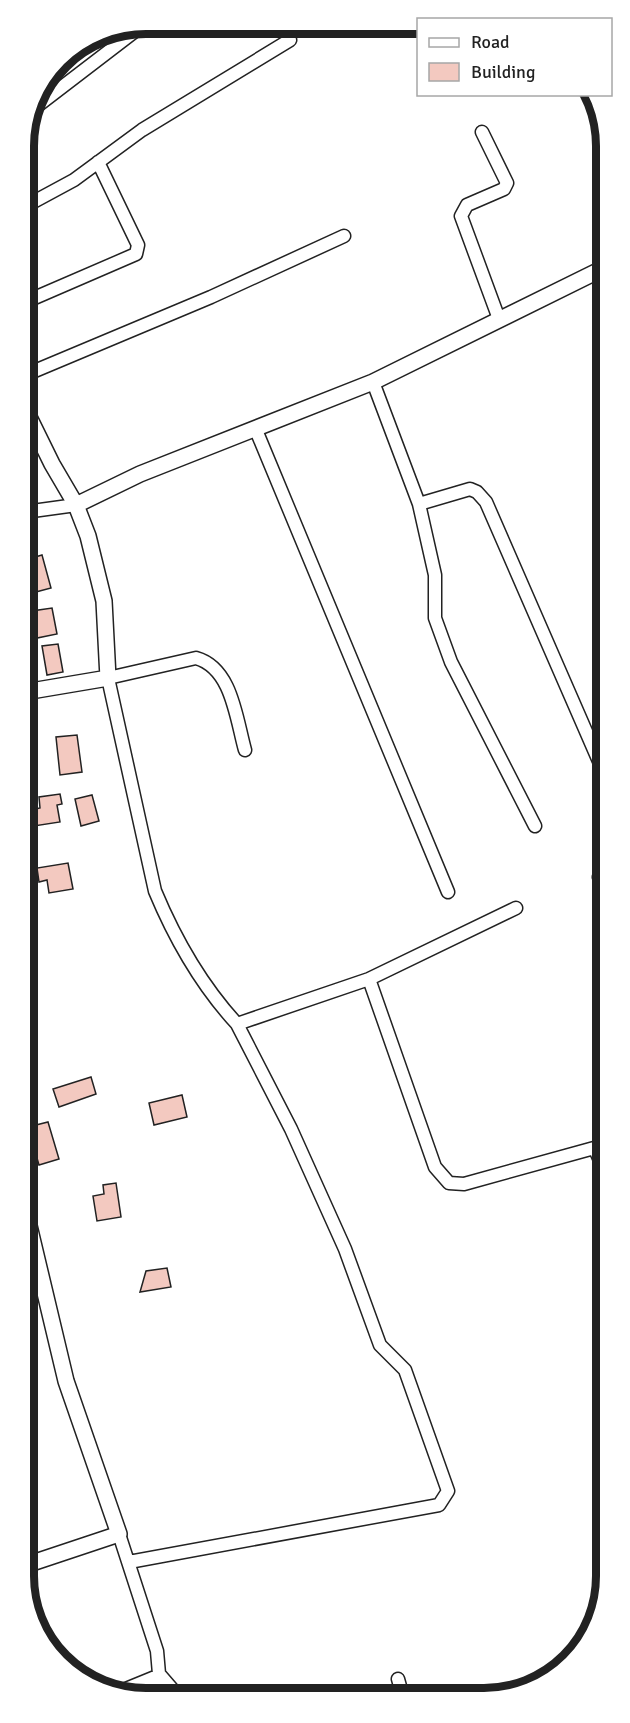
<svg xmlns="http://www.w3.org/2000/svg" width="630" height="1723" font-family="Signika,sans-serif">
  <rect width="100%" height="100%" fill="#fff"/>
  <path fill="#f3c9c0" stroke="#222" stroke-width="1.5" d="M 42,555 L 51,588 L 32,593 L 25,560 Z
    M 52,608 L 57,634 L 37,638 L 32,611 Z
    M 58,644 L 63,672 L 47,675 L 42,646 Z
    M 77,735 L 82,772 L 60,775 L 56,737 Z
    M 60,794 L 62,804 L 57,805 L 60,822 L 34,826 L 31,810 L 40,808 L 39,797 Z
    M 92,795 L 99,821 L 81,826 L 75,799 Z
    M 68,863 L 73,889 L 49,893 L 47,880 L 39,882 L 37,868 Z
    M 91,1077 L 96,1094 L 59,1107 L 53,1089 Z
    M 182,1095 L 187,1117 L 154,1125 L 149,1103 Z
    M 48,1122 L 59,1159 L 39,1165 L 28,1127 Z
    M 116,1183 L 121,1217 L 97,1221 L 93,1196 L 104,1194 L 103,1185 Z
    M 167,1268 L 171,1287 L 140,1292 L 146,1271 Z"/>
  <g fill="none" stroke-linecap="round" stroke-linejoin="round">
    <g stroke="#222" stroke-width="15">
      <path id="minor" d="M 32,110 L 143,25
        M 482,132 L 507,183 L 504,189 L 467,205 L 461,216 L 499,319
        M 24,207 L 74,180 L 142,130 L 290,40
        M 25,302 L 136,254 L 138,245 L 98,162
        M 25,375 L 211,297 L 344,236
        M 373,382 L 419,504 L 435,575 L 435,618 L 451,662 L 535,826
        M 256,430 L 448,892
        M 419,504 L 470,489 L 477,492 L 486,502 L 605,775
        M 25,512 L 76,505
        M 245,750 C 236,718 232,668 196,658 L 108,678 L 155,891 C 175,939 202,986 237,1024 L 369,979 L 516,908
        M 599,877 L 605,896
        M 369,979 L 435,1167 L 449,1183 L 464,1184 L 605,1145
        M 595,1149 L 605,1172
        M 119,1534 L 157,1651 L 161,1697
        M 129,1562 L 439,1505 L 448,1491 L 405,1370 L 380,1345 L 345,1249 L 291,1129 L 237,1024
        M 398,1679 L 403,1697
        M 116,1693 L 160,1675 L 179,1697"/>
    </g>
    <g stroke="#222" stroke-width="18">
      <path id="tertiary" d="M 25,409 L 52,464 L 76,505 L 88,536 L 104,601 L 108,678 L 25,692
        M 76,505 L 140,474 L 373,382 L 604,268
        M 26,1213 L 66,1381 L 119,1534 L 26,1565"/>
    </g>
    <use href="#minor" stroke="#fff" stroke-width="12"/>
    <use href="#tertiary" stroke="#fff" stroke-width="15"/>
  </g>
  <path d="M0 0H630V1723H0ZM146 34H484A112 112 0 0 1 596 146V1576A112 112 0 0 1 484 1688H146A112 112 0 0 1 34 1576V146A112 112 0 0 1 146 34Z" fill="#fff" fill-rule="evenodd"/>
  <path fill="none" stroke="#222" stroke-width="8" d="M146 34H484A112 112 0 0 1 596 146V1576A112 112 0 0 1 484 1688H146A112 112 0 0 1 34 1576V146A112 112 0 0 1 146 34Z"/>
  <rect x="417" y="18" width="195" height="78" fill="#ffffff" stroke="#a7a7a7" stroke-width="1.5"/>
  <rect x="429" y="38" width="30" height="9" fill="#ffffff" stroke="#a7a7a7" stroke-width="1.5"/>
  <text x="471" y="48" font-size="18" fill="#222222">Road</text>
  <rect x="429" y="63" width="30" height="18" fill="#f3c9c0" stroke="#a7a7a7" stroke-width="1.5"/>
  <text x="471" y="78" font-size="18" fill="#222222">Building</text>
</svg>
